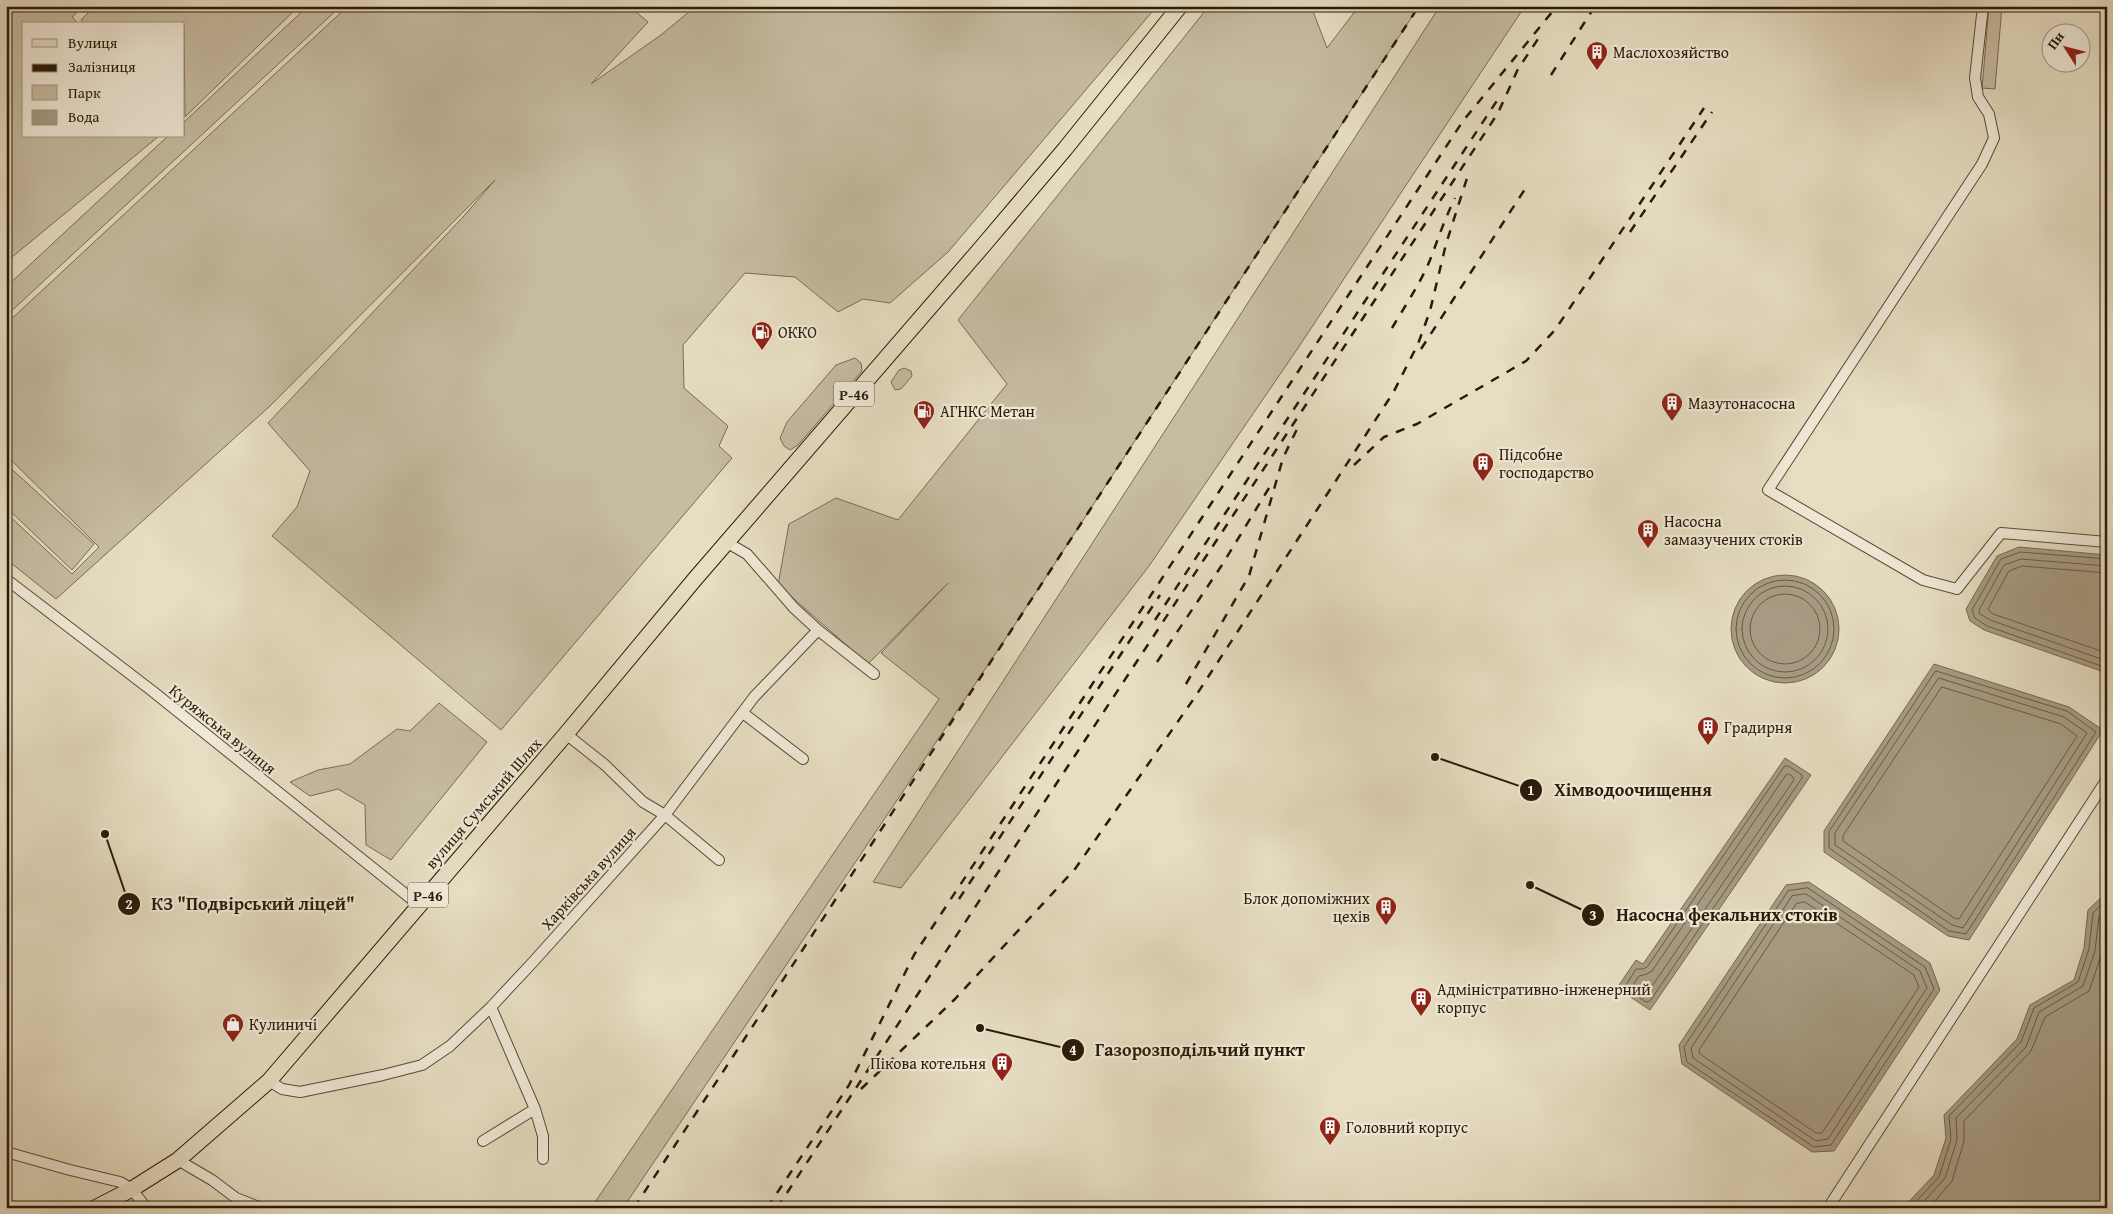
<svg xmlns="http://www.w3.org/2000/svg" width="2113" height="1214" font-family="'Gentium Book Plus',serif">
  <rect width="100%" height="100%" fill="#e6ddc2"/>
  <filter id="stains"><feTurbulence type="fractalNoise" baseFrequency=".004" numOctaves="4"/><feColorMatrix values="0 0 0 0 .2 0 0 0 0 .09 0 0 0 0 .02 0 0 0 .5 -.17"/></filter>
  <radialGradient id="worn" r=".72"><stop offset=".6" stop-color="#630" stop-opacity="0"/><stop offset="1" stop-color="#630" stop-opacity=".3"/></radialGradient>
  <path fill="#c6bca2" stroke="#786b54" d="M 6,6 L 84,6 L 72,17 L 79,24 L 24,24 L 24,136 L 159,136 L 6,262 Z
    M 95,6 L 299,6 L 185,117 L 184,24 L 86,24 L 81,20 Z
    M 308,6 L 341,6 L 6,316 L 6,287 L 168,136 L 184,136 L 184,122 Z
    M 348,6 L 629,6 L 648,22 L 591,84 L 661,35 L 696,6 L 1157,6 L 948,252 L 890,303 L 863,299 L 838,312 L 795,277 L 745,273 L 683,345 L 684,388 L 728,426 L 719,446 L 732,458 L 501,730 L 272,536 L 297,507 L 310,471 L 268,423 L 463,217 L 495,180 L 270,406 L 56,599 L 6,559 L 6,513 L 72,574 L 99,547 L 6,455 L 6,324 Z
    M 1209,6 L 1311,6 L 1327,48 L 1359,6 L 1419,6 L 1012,629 L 623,1208 L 591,1208 L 939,699 L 881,653 L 948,583 L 868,664 L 778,585 L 789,524 L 836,498 L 898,520 L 1007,384 L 958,320 Z
    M 1440,6 L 1525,6 L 1298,348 L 1149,566 L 901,888 L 873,882 Z
    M 1989,6 L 2002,6 L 1995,89 L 1982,88 Z
    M 855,358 L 861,363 L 862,371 L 798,445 L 790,450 L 784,446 L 780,438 L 787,422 L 836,365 Z
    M 904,368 L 911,371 L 912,376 L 901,389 L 895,390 L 891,382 L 899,370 Z
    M 6,464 L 94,544 L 72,570 L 6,507 Z
    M 439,703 L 487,742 L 391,860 L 366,845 L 365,805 L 338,789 L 310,796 L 290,782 L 318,770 L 350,764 L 397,729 L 410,731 Z"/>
  <path fill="#a69b82" stroke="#746751" d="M 2019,547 L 2107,555 L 2107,673 L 1984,630 L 1970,621 L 1966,609 L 1997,556 Z
    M1731 629a54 54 0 1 1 108 0a54 54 0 1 1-108 0Z
    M 1934,664 L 2069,707 L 2103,730 L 1969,940 L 1948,936 L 1824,852 L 1824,831 Z
    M 1785,758 L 1811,775 L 1650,1010 L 1617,988 L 1636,960 L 1643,964 Z
    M 1809,882 L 1930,963 L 1940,990 L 1834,1151 L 1812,1152 L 1682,1064 L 1679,1045 L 1786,885 Z
    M 2107,892 L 2107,1208 L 1903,1208 L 1934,1175 L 1946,1138 L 1944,1115 L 2017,1039 L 2030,1005 L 2074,980 L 2084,948 L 2088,910 Z"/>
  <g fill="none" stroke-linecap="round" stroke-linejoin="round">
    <path stroke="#685a44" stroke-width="1" d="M 2107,559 L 2020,552 L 2001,559 L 1972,610 L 1975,618 L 1987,626 L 2107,668
      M 2107,566 L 2021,559 L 2004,565 L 1979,610 L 1980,614 L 1990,620 L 2107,661
      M 2107,573 L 2022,566 L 2009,571 L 1988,609 L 1993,614 L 2107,653
      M1736 629a49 49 0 1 1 98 0a49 49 0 1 1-98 0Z
      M1742 629a43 43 0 1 1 86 0a43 43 0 1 1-86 0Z
      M1750 629a35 35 0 1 1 70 0a35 35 0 1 1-70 0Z
      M 1936,671 L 2067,711 L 2096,732 L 1966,934 L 1949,931 L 1829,848 L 1829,832 Z
      M 1939,678 L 2064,717 L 2087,733 L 1963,928 L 1952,925 L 1835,845 L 1835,833 Z
      M 1942,687 L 2061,724 L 2077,736 L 1959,919 L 1954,918 L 1843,841 L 1843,836 Z
      M 1785,766 L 1788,766 L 1802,775 L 1802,778 L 1650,1001 L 1646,1002 L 1626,988 L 1626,985 L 1636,969 L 1643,969 L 1647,967 Z
      M 1789,774 L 1793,777 L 1794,780 L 1648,992 L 1645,993 L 1635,986 L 1634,983 L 1639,976 L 1647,974 L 1652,971 L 1786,775 Z
      M 1808,888 L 1925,967 L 1934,989 L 1831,1145 L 1814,1147 L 1687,1062 L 1684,1047 L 1788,891 Z
      M 1806,894 L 1920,971 L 1927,988 L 1828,1139 L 1816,1141 L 1693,1058 L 1691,1048 L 1792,896 Z
      M 1805,902 L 1914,975 L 1919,987 L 1822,1133 L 1816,1133 L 1700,1054 L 1699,1050 L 1796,904 Z
      M 1910,1208 L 1939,1177 L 1951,1139 L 1949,1116 L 2021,1042 L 2034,1008 L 2078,982 L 2089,949 L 2093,913 L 2107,899
      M 1918,1208 L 1945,1178 L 1957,1140 L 1956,1118 L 2026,1047 L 2039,1012 L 2083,986 L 2095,951 L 2099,916 L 2107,908
      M 1929,1208 L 1952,1181 L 1964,1141 L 1964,1121 L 2031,1051 L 2045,1017 L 2089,991 L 2102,953 L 2107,918"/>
    <g stroke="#584b36" stroke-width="12">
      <path id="street" d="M 1983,6 L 1975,78 L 1978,97 L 1989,114 L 1994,138 L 1982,164 L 1768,490 L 1923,580 L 1957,589 L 2001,533 L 2107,542
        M 726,542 L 747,554 L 794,608 L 818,630
        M 6,579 L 151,690 L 419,905
        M 743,713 L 803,759
        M 566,734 L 605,765 L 643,802 L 665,815 L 719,860
        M 491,1007 L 535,1109
        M 269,1081 L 282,1089 L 300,1092 L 383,1075 L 422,1065 L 450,1046 L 491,1007 L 533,962 L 665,815 L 754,697 L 818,630 L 874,674
        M 483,1141 L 535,1109 L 543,1136 L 543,1159
        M 6,1152 L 70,1170 L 120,1182 L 132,1189 L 146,1208
        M 178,1160 L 212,1180 L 236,1198 L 261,1208
        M 1828,1208 L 2107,779"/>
    </g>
    <g stroke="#291a07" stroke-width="17">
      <path id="primary" d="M 95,1208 L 132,1189 L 178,1160 L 269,1081 L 566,734 L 695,579 L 982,247 L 1065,149 L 1180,6"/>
    </g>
    <use href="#street" stroke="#efe9d7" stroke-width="10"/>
    <use href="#primary" stroke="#e6ddc2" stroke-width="15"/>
    <path stroke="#291a07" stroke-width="2.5" stroke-dasharray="9 9" stroke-linecap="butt" d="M 1551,75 L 1595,6
      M 1630,232 L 1712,112
      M 1392,328 C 1405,306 1420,284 1430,260 C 1438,239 1445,218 1455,198
      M 1421,349 L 1527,186
      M 1354,465 L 1384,437 L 1417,424 L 1526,361 L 1555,330 L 1704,108
      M 1155,620 L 1500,96
      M 1157,662 L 1222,565 L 1269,488
      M 1186,684 L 1249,576 L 1283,458 L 1299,425
      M 959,899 L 1160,595
      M 861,1089 L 955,999 L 1075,869 L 1195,697 L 1393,393 L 1418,344 L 1430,311 L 1446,244 L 1468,175
      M 634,1208 L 1419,6
      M 767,1208 L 849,1085 L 914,955 L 1463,121 L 1557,6
      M 777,1208 L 1498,113 L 1518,69 L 1538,39"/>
  </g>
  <defs>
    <g id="building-pin" transform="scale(1.125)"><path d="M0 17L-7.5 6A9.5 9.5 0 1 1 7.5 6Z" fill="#8f2418" stroke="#efe9d7"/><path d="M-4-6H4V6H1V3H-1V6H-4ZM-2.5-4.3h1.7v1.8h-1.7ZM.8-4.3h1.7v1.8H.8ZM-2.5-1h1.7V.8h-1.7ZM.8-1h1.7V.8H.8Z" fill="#fff"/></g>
    <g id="fuel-pin" transform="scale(1.125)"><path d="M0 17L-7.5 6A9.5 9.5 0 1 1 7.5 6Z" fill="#8f2418" stroke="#efe9d7"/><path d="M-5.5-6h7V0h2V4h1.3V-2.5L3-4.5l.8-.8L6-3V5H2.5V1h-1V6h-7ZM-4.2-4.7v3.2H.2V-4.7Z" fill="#fff"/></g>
    <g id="shop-pin" transform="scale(1.125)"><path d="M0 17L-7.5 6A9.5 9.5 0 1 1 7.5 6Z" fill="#8f2418" stroke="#efe9d7"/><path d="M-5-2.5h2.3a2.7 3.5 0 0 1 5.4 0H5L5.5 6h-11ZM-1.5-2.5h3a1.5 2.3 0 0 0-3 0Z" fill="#fff"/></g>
  </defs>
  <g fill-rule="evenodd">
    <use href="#building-pin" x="1597" y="52"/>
    <use href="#fuel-pin" x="762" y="332"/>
    <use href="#building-pin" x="1672" y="403"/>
    <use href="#fuel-pin" x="924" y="411"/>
    <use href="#building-pin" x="1483" y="463"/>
    <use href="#building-pin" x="1648" y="530"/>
    <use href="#building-pin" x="1708" y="727"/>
    <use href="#building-pin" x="1386" y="907"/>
    <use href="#building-pin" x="1421" y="998"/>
    <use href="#shop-pin" x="233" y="1024"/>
    <use href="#building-pin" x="1002" y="1063"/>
    <use href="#building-pin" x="1330" y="1127"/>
  </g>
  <g text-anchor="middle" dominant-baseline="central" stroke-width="4.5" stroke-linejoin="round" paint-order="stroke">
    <g fill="#efe9d7" stroke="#645845" stroke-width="1">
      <rect x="834" y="381.5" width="40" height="25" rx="4"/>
      <rect x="408" y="882.5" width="40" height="25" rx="4"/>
    </g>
    <g font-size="15" font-weight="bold" fill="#291a07">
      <text x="854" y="394">Р-46</text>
      <text x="428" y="895">Р-46</text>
    </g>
    <g font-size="16" fill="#291a07" stroke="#efe9d7" text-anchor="start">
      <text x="1613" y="52">Маслохозяйство</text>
      <text x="778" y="332">ОККО</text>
      <text x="1688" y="403">Мазутонасосна</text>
      <text x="940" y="411">АГНКС Метан</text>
      <text x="1499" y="454">Підсобне<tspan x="1499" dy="18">господарство</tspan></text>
      <text x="1664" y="521">Насосна<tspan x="1664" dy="18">замазучених стоків</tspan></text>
      <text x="1724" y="727">Градирня</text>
      <text x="1370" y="898" text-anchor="end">Блок допоміжних<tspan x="1370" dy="18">цехів</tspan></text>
      <text x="1437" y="989">Адміністративно-інженерний<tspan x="1437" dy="18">корпус</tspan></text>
      <text x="249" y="1024">Кулиничі</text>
      <text x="986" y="1063" text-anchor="end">Пікова котельня</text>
      <text x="1346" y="1127">Головний корпус</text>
    </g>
    <g font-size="16" fill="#291a07" stroke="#efe9d7">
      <text transform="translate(223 729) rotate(39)">Куряжська вулиця</text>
      <text transform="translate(483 803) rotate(-49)">вулиця Сумський Шлях</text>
      <text transform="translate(588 878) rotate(-48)">Харківська вулиця</text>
    </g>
  </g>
  <path fill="none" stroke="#291a07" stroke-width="2" d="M1435 757L1531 790M105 834L129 904M1530 885L1593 915M980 1028L1073 1050"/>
  <g fill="#291a07" stroke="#efe9d7" stroke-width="2">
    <circle cx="1435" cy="757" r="5"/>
    <circle cx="105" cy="834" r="5"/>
    <circle cx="1530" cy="885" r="5"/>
    <circle cx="980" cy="1028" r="5"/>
    <circle cx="1531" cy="790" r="12"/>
    <circle cx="129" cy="904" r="12"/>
    <circle cx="1593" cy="915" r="12"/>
    <circle cx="1073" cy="1050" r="12"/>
  </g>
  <g font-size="15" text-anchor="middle" font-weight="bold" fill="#fff">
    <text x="1531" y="795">1</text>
    <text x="129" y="909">2</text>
    <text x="1593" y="920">3</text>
    <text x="1073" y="1055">4</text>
  </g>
  <g font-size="18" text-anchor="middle" font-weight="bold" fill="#291a07" stroke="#efe9d7" stroke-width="4.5" stroke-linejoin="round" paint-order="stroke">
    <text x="1633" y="796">Хімводоочищення</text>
    <text x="253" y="910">КЗ "Подвірський ліцей"</text>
    <text x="1727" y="921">Насосна фекальних стоків</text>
    <text x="1200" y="1056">Газорозподільчий пункт</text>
  </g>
  <rect width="2113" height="1214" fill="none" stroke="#e6ddc2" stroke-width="25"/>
  <rect x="8" y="8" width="2098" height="1199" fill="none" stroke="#291a07" stroke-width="2.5"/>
  <rect x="12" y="12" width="2088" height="1189" fill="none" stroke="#291a07"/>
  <rect x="22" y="22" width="162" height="115" fill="#efe9d7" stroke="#a09684"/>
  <rect x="32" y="39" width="25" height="8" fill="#e6ddc2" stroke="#a09684"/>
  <text x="68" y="48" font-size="15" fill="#291a07">Вулиця</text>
  <rect x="32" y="64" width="25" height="8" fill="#291a07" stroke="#a09684"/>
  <text x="68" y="72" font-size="15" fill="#291a07">Залізниця</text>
  <rect x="32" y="85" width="25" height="15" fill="#c6bca2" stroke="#a09684"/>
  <text x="68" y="98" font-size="15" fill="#291a07">Парк</text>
  <rect x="32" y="110" width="25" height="15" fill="#a69b82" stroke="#a09684"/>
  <text x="68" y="122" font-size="15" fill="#291a07">Вода</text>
  <g transform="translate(2066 48) rotate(306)"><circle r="24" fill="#efe9d7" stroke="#a09684"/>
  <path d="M0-4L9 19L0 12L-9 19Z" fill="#8f2418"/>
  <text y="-8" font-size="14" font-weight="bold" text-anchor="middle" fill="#291a07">Пн</text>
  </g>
  <rect width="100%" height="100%" filter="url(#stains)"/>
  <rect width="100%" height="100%" fill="url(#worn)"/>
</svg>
